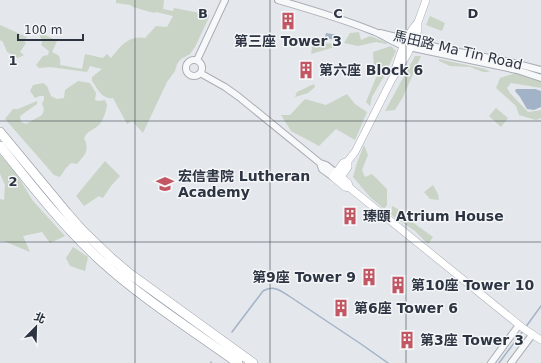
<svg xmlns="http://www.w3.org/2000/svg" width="541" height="363" font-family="'DejaVu Sans','Noto Sans TC',sans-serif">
  <rect width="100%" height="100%" fill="#e4e7eb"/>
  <path fill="#c9d4c6" d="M 116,0 L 164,0 L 163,9 L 173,11 L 174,8 L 210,15 L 195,47 L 190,54 L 181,59 L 177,64 L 175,71 L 167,82 L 143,133 L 132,121 L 127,124 L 113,98 C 102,100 98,89 92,81 L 92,77 L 102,69 L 90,66 L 87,72 L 50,67 L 39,68 L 36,65 L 43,56 L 48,55 L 49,51 L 41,45 L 43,40 L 40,37 L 41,33 L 57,41 L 52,52 C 59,55 61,56 60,65 L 82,69 L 85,54 L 103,58 L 107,54 L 111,58 C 121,46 128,35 145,38 L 156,26 L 167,27 L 173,16 L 156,12 L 154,13 L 133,7 L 130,5 L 116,3 Z
    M 430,16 L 445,23 L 442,31 L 426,25 Z
    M 0,25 L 27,37 L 24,41 L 26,43 L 20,52 L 24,55 L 18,58 L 7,52 L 3,42 L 0,40 Z
    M 359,32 L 361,40 L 370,36 L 388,43 L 386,44 L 376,42 L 358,46 L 344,43 L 350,33 Z
    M 313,42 L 335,44 L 338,46 L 311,54 Z
    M 391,46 L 396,51 L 383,78 L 372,97 L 370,106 L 366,102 L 377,75 L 374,69 L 373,52 Z
    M 415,56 L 421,56 L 403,97 L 395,110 L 385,111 Z
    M 439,59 L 485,69 L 490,72 L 483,72 L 470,67 L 450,66 L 439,61 Z
    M 519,72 L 541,81 L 541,88 L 511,83 L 507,88 L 510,93 L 528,112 L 541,110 L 541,118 L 536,120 L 519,115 L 516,106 L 496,88 L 500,78 Z
    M 78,81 L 90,83 L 96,93 L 95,100 L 99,101 L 105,100 L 107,105 C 106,112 103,121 98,126 C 92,131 88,130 84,138 C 90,151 85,154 77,164 L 71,163 L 66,168 L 60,177 L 54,175 L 5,119 L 13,109 L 18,109 L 37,101 L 37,104 L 20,116 L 21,122 L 26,124 L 42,115 L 44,110 L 42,103 L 44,100 L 44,96 L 40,96 L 35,98 L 30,91 L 33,85 L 43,83 L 47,86 L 51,96 L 57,99 L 64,98 L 65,90 Z
    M 314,84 L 315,87 L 308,93 L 295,97 L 297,92 Z
    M 347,94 L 355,104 L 367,112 L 355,140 L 336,129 L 319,146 L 291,131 L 281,115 L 290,115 L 305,99 L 326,105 Z
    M 496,108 L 508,118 L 501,127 L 489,116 Z
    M 364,145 L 368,155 L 362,170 L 365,177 L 372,174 L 387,189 L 387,205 L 384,209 L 370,197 L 353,177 L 357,163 Z
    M 0,155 L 16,173 L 33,201 L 65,236 L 50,243 L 42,232 L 23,236 L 30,252 L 4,241 L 0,241 L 0,199 L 4,200 L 5,185 L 0,174 Z
    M 105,161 L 120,176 L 111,186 L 103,198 L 99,196 L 84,206 L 76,196 Z
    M 433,185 L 438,194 L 439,200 L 430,199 L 424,192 Z
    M 392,206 L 398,209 L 415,224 L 433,237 L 428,244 L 415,231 L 391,215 Z
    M 73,247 L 88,257 L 85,271 L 70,266 L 66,258 Z"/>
  <path fill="#a3b3c7" d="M 326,33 L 338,35 L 337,40 L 325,38 Z
    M 516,89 L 535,89 L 541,91 L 541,107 L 534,110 L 527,109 L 520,97 L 515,91 Z"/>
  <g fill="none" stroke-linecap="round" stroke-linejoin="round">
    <path stroke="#a3b3c7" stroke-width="1.5" d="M 525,328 L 541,306
      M 232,332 L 263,291 C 273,285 280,290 289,296 L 361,344 L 388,363
      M 211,363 L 211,362
      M 499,363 L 523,331"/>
    <g stroke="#a9aeb5" stroke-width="8">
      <path id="tertiary" d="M 278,0 C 309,9 340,18 370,30 C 382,34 392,42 404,46 L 517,70 L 541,78
        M 380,33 L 444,49 L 510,62 L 541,70
        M186 68a8 8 0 1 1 16 0a8 8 0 1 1-16 0Z
        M 197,60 L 225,0
        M 200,73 L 225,87 L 239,97 L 320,163 L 326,165 L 340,176
        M 320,163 L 322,169 L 333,177
        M 491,363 L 519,325
        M 511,363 L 532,335"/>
    </g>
    <g stroke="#a9aeb5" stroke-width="8">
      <path id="secondary" d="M 395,70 C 400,54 406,35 418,22
        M 348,161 L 348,167 L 341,177 L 348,183 L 350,188 L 523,328 L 541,340
        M 350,188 L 345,187 L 333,177 L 343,163 L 348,161 L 355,152 L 392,79 L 407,55 L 418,30 L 418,22 L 426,0"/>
    </g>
    <g stroke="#8d94a0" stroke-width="10">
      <path id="motorway" d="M 0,132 L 67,213 L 82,230 L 110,257 L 130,274 L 253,363
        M 0,146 C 32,186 63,226 101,261 C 143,299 192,330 238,363"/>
    </g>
    <use href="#tertiary" stroke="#f7f8f9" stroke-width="6"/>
    <use href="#secondary" stroke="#fff" stroke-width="7"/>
    <use href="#motorway" stroke="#fff" stroke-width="9"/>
  </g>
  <path fill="none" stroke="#2d3442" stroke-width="1" stroke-opacity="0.55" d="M 135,0 L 135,363M 270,0 L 270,363M 406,0 L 406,363M 0,121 L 541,121M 0,242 L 541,242"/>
  <defs>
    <g id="building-bare" transform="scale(1.38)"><path d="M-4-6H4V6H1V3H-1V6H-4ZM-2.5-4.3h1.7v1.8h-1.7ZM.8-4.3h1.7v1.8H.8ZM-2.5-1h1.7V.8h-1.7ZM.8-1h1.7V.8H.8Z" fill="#c35663" stroke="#f4f6f8" stroke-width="2.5" paint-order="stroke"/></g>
    <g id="school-bare" transform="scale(1.38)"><path d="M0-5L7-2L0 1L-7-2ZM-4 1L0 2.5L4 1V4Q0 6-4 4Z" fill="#c35663" stroke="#f4f6f8" stroke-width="2.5" paint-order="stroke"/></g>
  </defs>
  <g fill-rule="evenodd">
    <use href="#building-bare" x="288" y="21"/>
    <use href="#building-bare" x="306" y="70"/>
    <use href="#school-bare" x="165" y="184"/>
    <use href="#building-bare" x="350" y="216"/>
    <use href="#building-bare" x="369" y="277"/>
    <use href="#building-bare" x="398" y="285"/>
    <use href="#building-bare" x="341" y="308"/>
    <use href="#building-bare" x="407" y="340"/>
  </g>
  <g text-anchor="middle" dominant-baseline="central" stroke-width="3" stroke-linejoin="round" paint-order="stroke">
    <g font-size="14" font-weight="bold" fill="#2d3442" stroke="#f4f6f8" text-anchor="start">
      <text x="288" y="41" text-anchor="middle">第三座 Tower 3</text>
      <text x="319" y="70">第六座 Block 6</text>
      <text x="178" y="176">宏信書院 Lutheran<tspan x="178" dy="16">Academy</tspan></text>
      <text x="363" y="216">瑧頤 Atrium House</text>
      <text x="356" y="277" text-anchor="end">第9座 Tower 9</text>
      <text x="411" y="285">第10座 Tower 10</text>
      <text x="354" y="308">第6座 Tower 6</text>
      <text x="420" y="340">第3座 Tower 3</text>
    </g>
    <g font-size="14" fill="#2d3442" stroke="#f4f6f8">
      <text transform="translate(458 50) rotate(13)">馬田路 Ma Tin Road</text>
    </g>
  </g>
  <g font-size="13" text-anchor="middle" font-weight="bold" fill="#2d3442" stroke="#f4f6f8" stroke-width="3" stroke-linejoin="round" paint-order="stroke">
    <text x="203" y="18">B</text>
    <text x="338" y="18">C</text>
    <text x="473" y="18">D</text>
    <text x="13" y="65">1</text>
    <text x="13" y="186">2</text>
  </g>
  <g transform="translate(36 327) rotate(23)" stroke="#f4f6f8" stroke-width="3" paint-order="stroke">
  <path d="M0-3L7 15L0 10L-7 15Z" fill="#2d3442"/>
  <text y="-6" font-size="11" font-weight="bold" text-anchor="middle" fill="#2d3442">北</text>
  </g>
  <path d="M18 34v6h65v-6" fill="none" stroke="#2d3442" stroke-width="2"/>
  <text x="24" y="34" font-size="12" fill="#2d3442" stroke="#f4f6f8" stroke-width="3" paint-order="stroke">100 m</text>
</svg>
